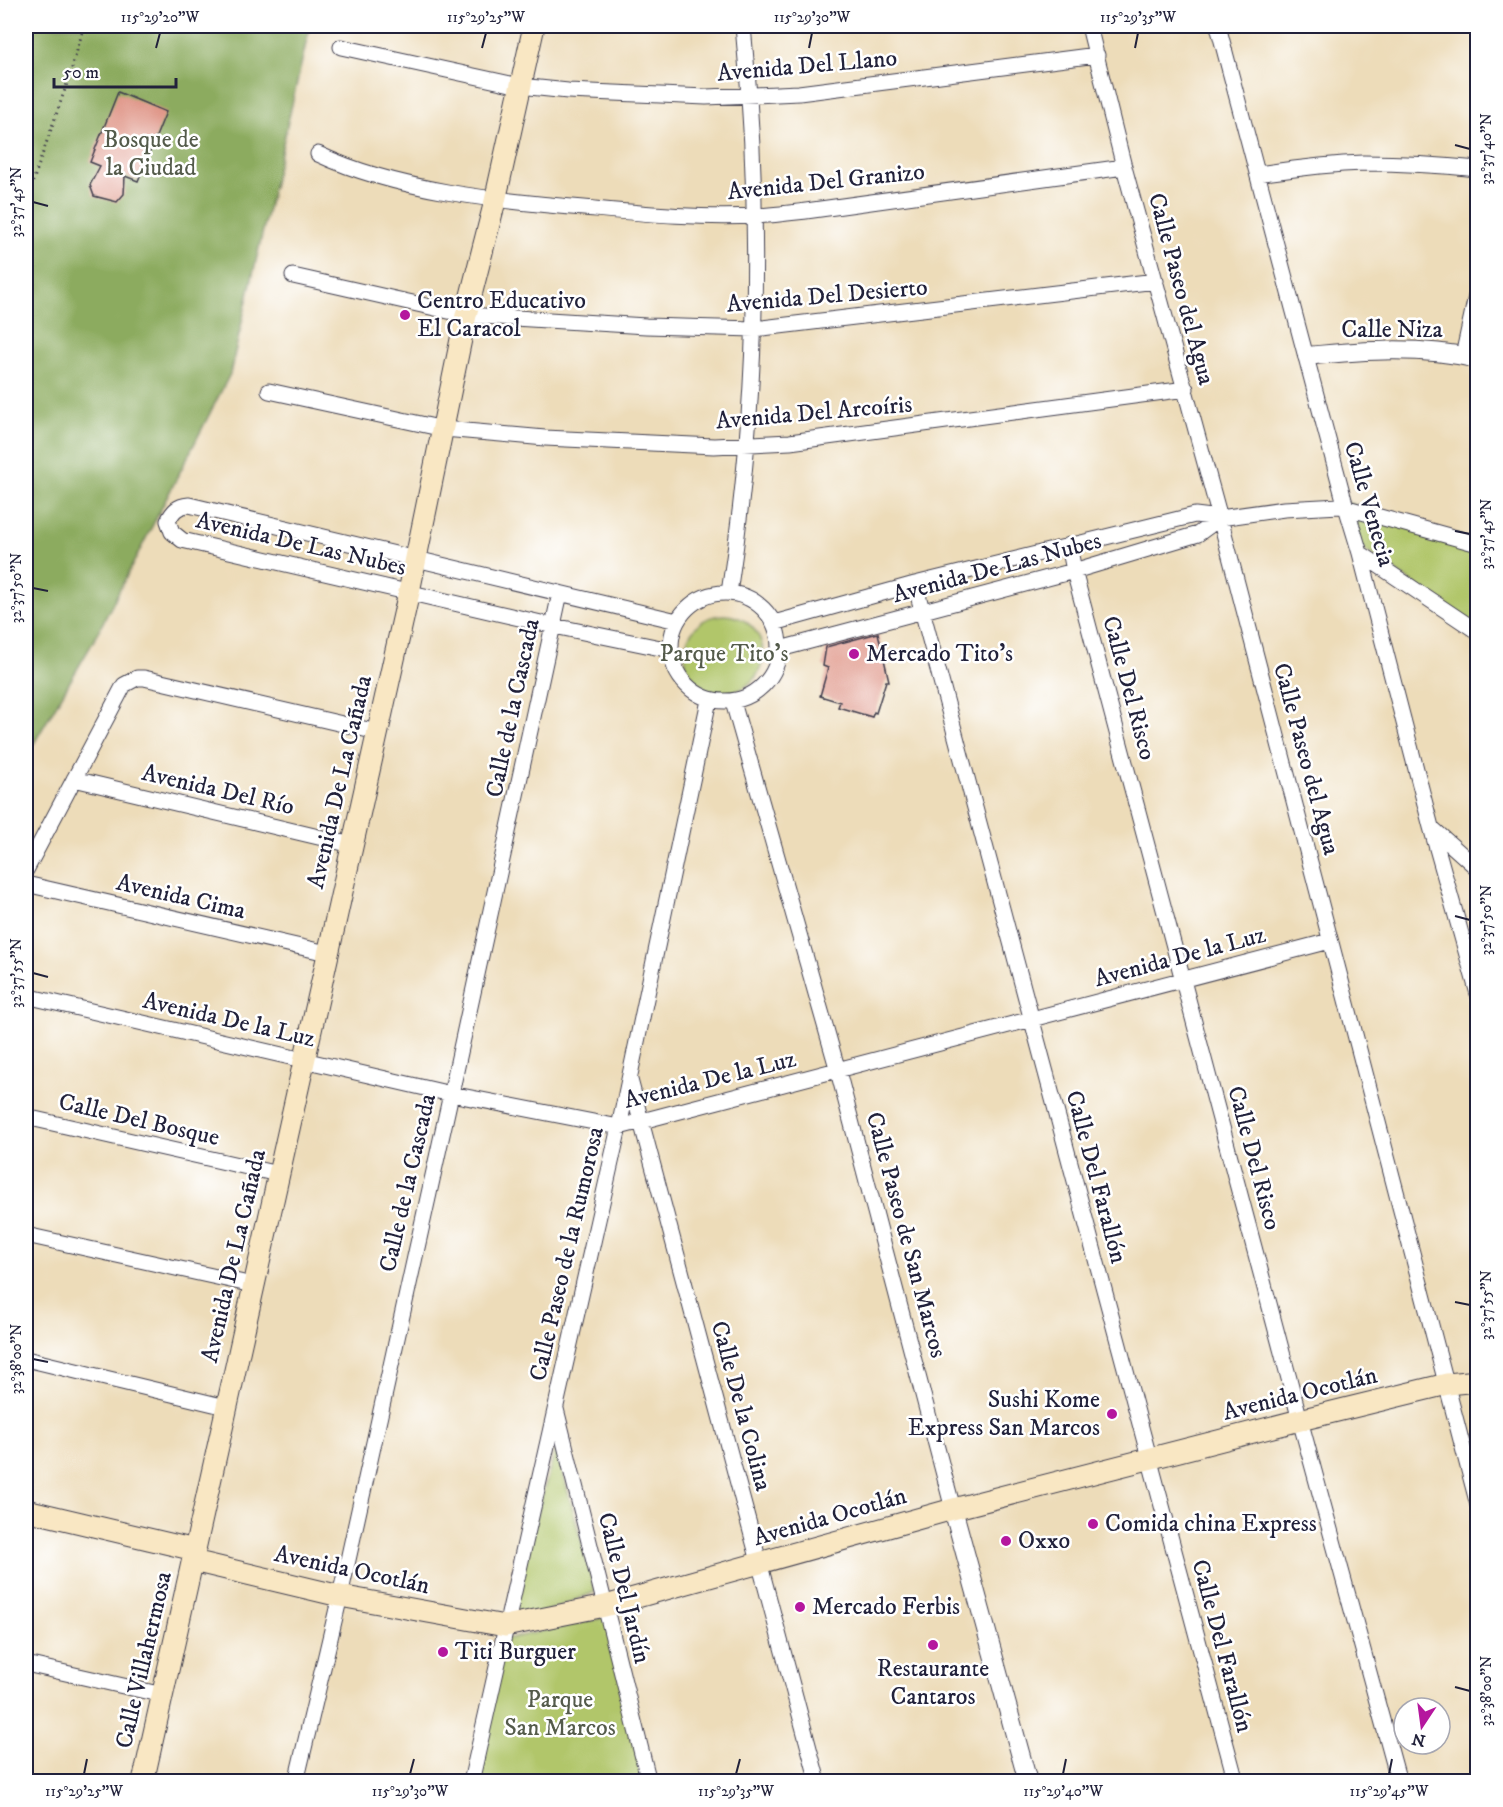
<svg xmlns="http://www.w3.org/2000/svg" width="1503" height="1807" font-family="'IM FELL DW Pica',serif">
  <rect width="100%" height="100%" fill="#fff"/>
  <filter id="ink" filterUnits="userSpaceOnUse"><feTurbulence type="fractalNoise" baseFrequency=".0167" numOctaves="2"/><feDisplacementMap in="SourceGraphic" scale="12" xChannelSelector="R" yChannelSelector="G"/><feConvolveMatrix kernelMatrix="1 2 1 2 8 2 1 2 1" color-interpolation-filters="sRGB"/></filter>
  <filter id="wash" filterUnits="userSpaceOnUse"><feTurbulence type="fractalNoise" baseFrequency=".008" numOctaves="4" result="noise"/><feDisplacementMap in="SourceGraphic" scale="24" xChannelSelector="R" yChannelSelector="G"/><feGaussianBlur stdDeviation="1.35" result="paint"/><feColorMatrix in="noise" values="0 0 0 0 0 0 0 0 0 0 0 0 0 0 0 0 0 1.4 0 .05"/><feComposite in="paint" operator="in"/></filter>
  <g filter="url(#wash)">
    <rect width="100%" height="100%" fill="#eddcb9"/>
    <path fill="#b1c66a" stroke="#6a7452" stroke-width="1.5" d="M 1345,502 L 1477,541 L 1477,627 L 1356,544 Z
      M685 654a39 39 0 1 1 78 0a39 39 0 1 1-78 0Z
      M 556,1447 L 595,1592 L 508,1627 L 507,1639 L 607,1617 L 646,1781 L 472,1782 L 513,1598 Z"/>
    <path fill="#8cab5e" stroke="#57664c" stroke-width="1.5" d="M 26,26 L 310,26 L 230,374 L 93,642 L 26,757 Z"/>
    <g id="blocks">
      <path fill="#df9486" d="M 118,92 L 166,112 L 138,181 L 125,176 L 124,194 L 117,202 L 94,196 L 90,185 L 100,166 L 90,162 Z
        M 878,633 L 889,681 L 886,681 L 876,713 L 874,712 L 872,717 L 838,707 L 840,702 L 820,696 L 828,668 L 823,666 L 826,647 Z"/>
    </g>
  </g>
  <g filter="url(#ink)">
    <use href="#blocks" fill-opacity="0" stroke="#403e4e" stroke-width="1.5"/>
    <g fill="none" stroke-linecap="round" stroke-linejoin="round">
      <g stroke="#403e4e" stroke-width="17">
        <path id="minor" d="M 1089,26 L 1124,167 L 1220,518 L 1478,1505
          M 1218,26 L 1344,500 L 1360,553 L 1431,827 L 1478,994
          M 341,47 L 520,86 L 568,91 L 706,97 L 799,93 L 1097,55
          M 318,154 C 397,191 498,201 584,208 C 640,213 699,219 756,216 C 773,215 789,213 806,211 L 1124,167
          M 1258,174 C 1292,169 1328,164 1363,163 C 1401,163 1439,165 1478,169
          M 293,276 L 466,315 L 646,326 L 754,329 L 1156,281
          M 1463,356 L 1478,287
          M 269,391 L 444,429 L 545,438 L 714,446 L 790,442 L 1186,389
          M 1069,545 L 1074,571 L 1300,1420 L 1399,1782
          M 1360,553 L 1478,632
          M 915,584 L 1236,1782
          M671 647a54 54 0 1 1 108 0a54 54 0 1 1-108 0Z
          M 729,593 C 758,405 762,215 743,26
          M 774,623 L 915,584 L 1195,515 L 1220,518 L 1284,509 L 1340,506 L 1478,544
          M 780,649 L 1074,571 L 1198,534 L 1220,518
          M 670,650 L 554,626 L 182,540 L 172,532 L 168,521 C 173,511 177,506 189,505 L 677,621
          M 733,702 L 838,1071 L 953,1509
          M 74,779 L 352,845
          M 1431,827 L 1478,869
          M 26,870 L 124,685 L 137,678 L 144,678 L 377,732
          M 26,884 L 327,953
          M 26,996 L 451,1094 L 619,1127 L 1330,941
          M 630,1080 L 818,1782
          M 26,1117 L 278,1174
          M 26,1235 L 253,1285
          M 26,1359 L 226,1407
          M 556,1409 L 649,1782
          M 26,1664 L 163,1695
          M 296,1782 L 340,1596 L 451,1094 L 560,593
          M 471,1782 L 619,1127 L 709,700"/>
      </g>
      <g stroke="#403e4e" stroke-width="20">
        <path id="tertiary" d="M 1307,356 C 1365,350 1420,346 1478,359
          M 953,1509 L 1028,1782"/>
      </g>
      <g stroke="#403e4e" stroke-width="23">
        <path id="secondary" d="M 26,1510 L 195,1550
          M 193,1561 L 340,1596 L 505,1626 L 605,1606 L 953,1509 L 1300,1420 L 1447,1384 L 1478,1381
          M 143,1782 L 409,592 L 466,315 L 495,201 L 534,26"/>
      </g>
      <path stroke="#403e4e" stroke-width="3" stroke-dasharray="1.5 4.5" stroke-linecap="butt" d="M 26,192 L 32,184 L 70,75 L 84,26"/>
      <use href="#minor" stroke="#fff" stroke-width="15"/>
      <use href="#tertiary" stroke="#fff" stroke-width="18"/>
      <use href="#secondary" stroke="#f9e7c3" stroke-width="21"/>
    </g>
  </g>
  <path fill="none" stroke="#22223b" stroke-width="2" d="M 156,48 L 160,33M 482,48 L 486,33M 809,48 L 812,33M 1135,48 L 1138,33M 1455,145 L 1470,149M 33,202 L 48,206M 1455,531 L 1470,534M 33,588 L 48,591M 1455,916 L 1470,920M 33,973 L 48,977M 1455,1302 L 1470,1305M 33,1359 L 48,1362M 1455,1687 L 1470,1691M 84,1774 L 87,1759M 410,1774 L 414,1759M 736,1774 L 740,1759M 1063,1774 L 1066,1759M 1389,1774 L 1392,1759"/>
  <g fill="#b5179e" stroke="#fff" stroke-width="2">
    <circle cx="405" cy="315" r="6"/>
    <circle cx="854" cy="654" r="6"/>
    <circle cx="1112" cy="1414" r="6"/>
    <circle cx="1093" cy="1524" r="6"/>
    <circle cx="1006" cy="1541" r="6"/>
    <circle cx="800" cy="1607" r="6"/>
    <circle cx="933" cy="1645" r="6"/>
    <circle cx="443" cy="1652" r="6"/>
  </g>
  <g text-anchor="middle" dominant-baseline="central" stroke-width="5" stroke-linejoin="round" paint-order="stroke">
    <g font-size="24" fill="#22223b" stroke="#fff">
      <text transform="translate(807 66) rotate(-5)">Avenida Del Llano</text>
      <text transform="translate(826 182) rotate(-6)">Avenida Del Granizo</text>
      <text transform="translate(1181 289) rotate(75)">Calle Paseo del Agua</text>
      <text transform="translate(827 296) rotate(-5)">Avenida Del Desierto</text>
      <text x="1392" y="330">Calle Niza</text>
      <text transform="translate(814 413) rotate(-5)">Avenida Del Arcoíris</text>
      <text transform="translate(1369 504) rotate(74)">Calle Venecia</text>
      <text transform="translate(301 544) rotate(13)">Avenida De Las Nubes</text>
      <text transform="translate(997 568) rotate(-15)">Avenida De Las Nubes</text>
      <text transform="translate(1129 688) rotate(75)">Calle Del Risco</text>
      <text transform="translate(513 708) rotate(-78)">Calle de la Cascada</text>
      <text transform="translate(1306 759) rotate(75)">Calle Paseo del Agua</text>
      <text transform="translate(340 782) rotate(-77)">Avenida De La Cañada</text>
      <text transform="translate(218 790) rotate(13)">Avenida Del Río</text>
      <text transform="translate(181 897) rotate(13)">Avenida Cima</text>
      <text transform="translate(1180 957) rotate(-15)">Avenida De la Luz</text>
      <text transform="translate(229 1020) rotate(13)">Avenida De la Luz</text>
      <text transform="translate(710 1080) rotate(-14)">Avenida De la Luz</text>
      <text transform="translate(139 1120) rotate(13)">Calle Del Bosque</text>
      <text transform="translate(1254 1158) rotate(75)">Calle Del Risco</text>
      <text transform="translate(1096 1177) rotate(75)">Calle Del Farallón</text>
      <text transform="translate(408 1183) rotate(-77)">Calle de la Cascada</text>
      <text transform="translate(906 1235) rotate(75)">Calle Paseo de San Marcos</text>
      <text transform="translate(567 1254) rotate(-77)">Calle Paseo de la Rumorosa</text>
      <text transform="translate(234 1256) rotate(-77)">Avenida De La Cañada</text>
      <text transform="translate(1300 1394) rotate(-14)">Avenida Ocotlán</text>
      <text transform="translate(741 1406) rotate(75)">Calle De la Colina</text>
      <text transform="translate(830 1517) rotate(-16)">Avenida Ocotlán</text>
      <text transform="translate(352 1570) rotate(12)">Avenida Ocotlán</text>
      <text transform="translate(624 1588) rotate(76)">Calle Del Jardín</text>
      <text transform="translate(1222 1646) rotate(75)">Calle Del Farallón</text>
      <text transform="translate(144 1660) rotate(-77)">Calle Villahermosa</text>
    </g>
    <g font-size="24" fill="#545b4b" stroke="#fff">
      <text x="151" y="140">Bosque de<tspan x="151" dy="28">la Ciudad</tspan></text>
      <text x="724" y="654">Parque Tito's</text>
      <text x="560" y="1700">Parque<tspan x="560" dy="28">San Marcos</tspan></text>
    </g>
    <g font-size="24" fill="#22223b" stroke="#fff" text-anchor="start">
      <text x="417" y="301">Centro Educativo<tspan x="417" dy="28">El Caracol</tspan></text>
      <text x="866" y="654">Mercado Tito's</text>
      <text x="1100" y="1400" text-anchor="end">Sushi Kome<tspan x="1100" dy="28">Express San Marcos</tspan></text>
      <text x="1105" y="1524">Comida china Express</text>
      <text x="1018" y="1541">Oxxo</text>
      <text x="812" y="1607">Mercado Ferbis</text>
      <text x="455" y="1652">Titi Burguer</text>
      <text x="933" y="1669" text-anchor="middle">Restaurante<tspan x="933" dy="28">Cantaros</tspan></text>
    </g>
  </g>
  <rect width="1503" height="1807" fill="none" stroke="#fff" stroke-width="66"/>
  <g transform="translate(1422 1726) rotate(193)"><circle r="28" fill="#ffffff" stroke="#a7a7b1" stroke-width="1.5"/>
  <path d="M0-4.5L10 22L0 15L-10 22Z" fill="#b5179e"/>
  <text y="-9" font-size="16" font-weight="bold" text-anchor="middle" fill="#22223b">N</text>
  </g>
  <path d="M54 78v9h122v-9" fill="none" stroke="#22223b" stroke-width="3"/>
  <text x="63" y="78" font-size="18" fill="#22223b" stroke="#ffffff" stroke-width="4.5" paint-order="stroke">50 m</text>
  <rect x="33" y="33" width="1437" height="1741" fill="none" stroke="#22223b" stroke-width="2"/>
  <g font-size="15" text-anchor="middle" fill="#22223b">
    <text x="160" y="22">115°29'20"W</text>
    <text x="486" y="22">115°29'25"W</text>
    <text x="812" y="22">115°29'30"W</text>
    <text x="1138" y="22">115°29'35"W</text>
    <text transform="translate(1486 149) rotate(-90)" y="5">32°37'40"N</text>
    <text transform="translate(16 202) rotate(-90)" y="5">32°37'45"N</text>
    <text transform="translate(1486 534) rotate(-90)" y="5">32°37'45"N</text>
    <text transform="translate(16 588) rotate(-90)" y="5">32°37'50"N</text>
    <text transform="translate(1486 920) rotate(-90)" y="5">32°37'50"N</text>
    <text transform="translate(16 973) rotate(-90)" y="5">32°37'55"N</text>
    <text transform="translate(1486 1305) rotate(-90)" y="5">32°37'55"N</text>
    <text transform="translate(16 1359) rotate(-90)" y="5">32°38'00"N</text>
    <text transform="translate(1486 1691) rotate(-90)" y="5">32°38'00"N</text>
    <text x="84" y="1796">115°29'25"W</text>
    <text x="410" y="1796">115°29'30"W</text>
    <text x="736" y="1796">115°29'35"W</text>
    <text x="1063" y="1796">115°29'40"W</text>
    <text x="1389" y="1796">115°29'45"W</text>
  </g>
</svg>
